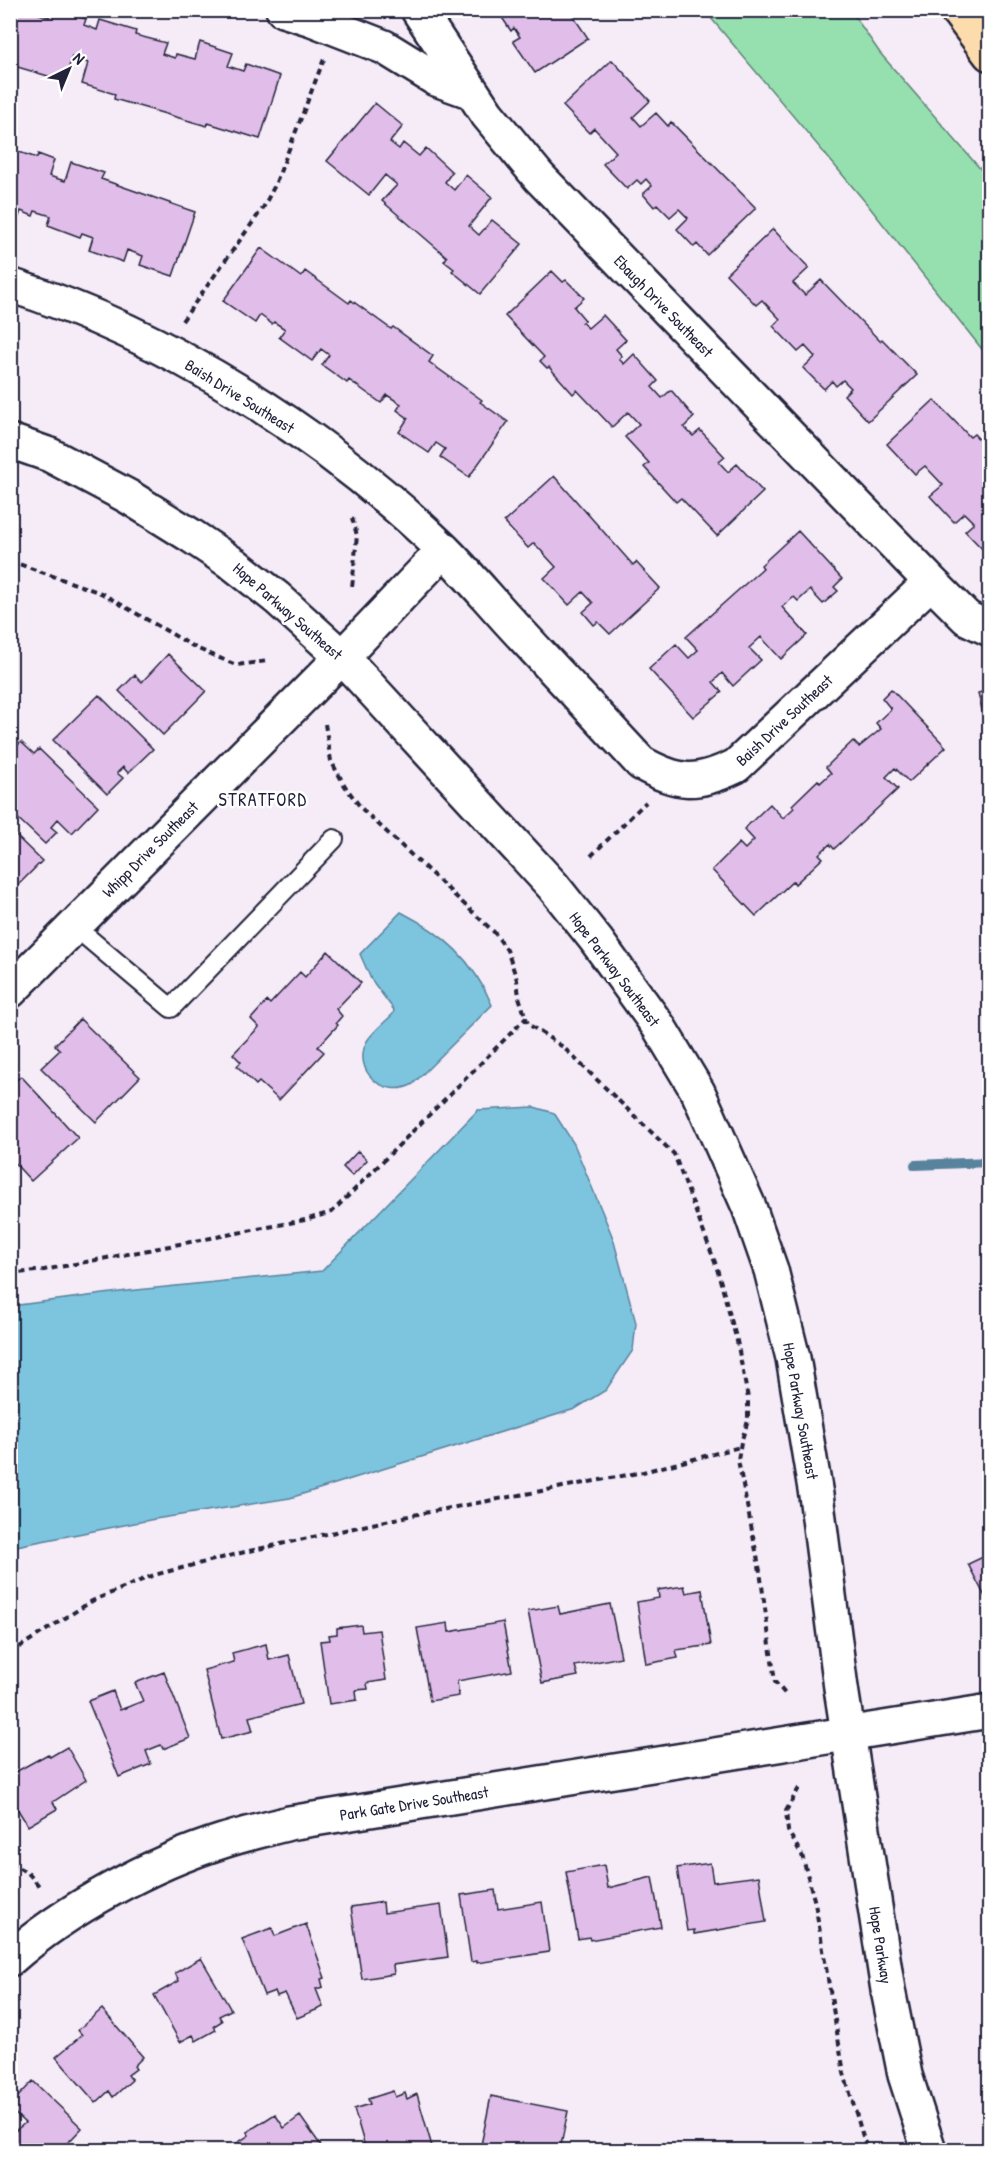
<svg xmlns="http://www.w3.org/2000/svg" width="1000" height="2161" font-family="'Patrick Hand',sans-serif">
  <rect width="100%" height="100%" fill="#f6ecf8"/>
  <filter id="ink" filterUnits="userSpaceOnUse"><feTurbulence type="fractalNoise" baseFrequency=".0167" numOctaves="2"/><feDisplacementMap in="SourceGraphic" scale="12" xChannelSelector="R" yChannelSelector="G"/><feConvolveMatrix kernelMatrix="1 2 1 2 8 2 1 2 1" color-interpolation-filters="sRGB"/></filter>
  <g filter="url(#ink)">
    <path fill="#96e0af" stroke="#5c8175" stroke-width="1.5" d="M 705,11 L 851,11 L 880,53 L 989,179 L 989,358 L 867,204 Z"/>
    <path fill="#7dc4de" stroke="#59839d" stroke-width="1.5" d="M 401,912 C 444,934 473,960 492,1005 L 413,1084 C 385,1100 351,1071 367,1041 C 373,1031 385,1022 393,1014 L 394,1010 L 371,979 L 360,954 Z
      M 534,1107 L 554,1113 L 574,1144 L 613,1238 L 636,1323 L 633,1350 L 606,1390 L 575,1409 L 290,1498 L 155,1519 L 11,1547 L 11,1306 L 127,1291 L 322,1271 L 478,1110 Z"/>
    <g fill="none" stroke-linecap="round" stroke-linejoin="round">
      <path stroke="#59839d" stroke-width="10" d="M 915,1165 L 990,1162"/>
    </g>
    <path fill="#e0bee9" stroke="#22223b" stroke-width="1.5" d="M 10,10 L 37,10 L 36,13 L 49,17 L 51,10 L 57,10 L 86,19 L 84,25 L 97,30 L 100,20 L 136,31 L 135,35 L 166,43 L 162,54 L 175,58 L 176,54 L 195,59 L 200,42 L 233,53 L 228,66 L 243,71 L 246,64 L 280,76 L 260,139 L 208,123 L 207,126 L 114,99 L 115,94 L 82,84 L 88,63 L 72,57 L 65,81 L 14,66 L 14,64 L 10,63 Z
      M 497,10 L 569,10 L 588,38 L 535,73 L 513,41 L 520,37 L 514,28 L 511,31 Z
      M 612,60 L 650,101 L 633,117 L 641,126 L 656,113 L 668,126 L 671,122 L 756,208 L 707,255 L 697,244 L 694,247 L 677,229 L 688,218 L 679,209 L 670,217 L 657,204 L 654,207 L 643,194 L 652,186 L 646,179 L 641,184 L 637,180 L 627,189 L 603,164 L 616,152 L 594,128 L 589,133 L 563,106 Z
      M 375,103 L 403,126 L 390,142 L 399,149 L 403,143 L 419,156 L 426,148 L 452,172 L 445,182 L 454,190 L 466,175 L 492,197 L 469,226 L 479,235 L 492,220 L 522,244 L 480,294 L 452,271 L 454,269 L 444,261 L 447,257 L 382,201 L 397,185 L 385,175 L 369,195 L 327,161 Z
      M 10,149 L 37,158 L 38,154 L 54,160 L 49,176 L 65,181 L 71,162 L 104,173 L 101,179 L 195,212 L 173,276 L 140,265 L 143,256 L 127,250 L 123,262 L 89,250 L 93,237 L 82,233 L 80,237 L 48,225 L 51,216 L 35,211 L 33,216 L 21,211 L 18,219 L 10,216 Z
      M 773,229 L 809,268 L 793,283 L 805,295 L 821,280 L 880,341 L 882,339 L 917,375 L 868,421 L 844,395 L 851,388 L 843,380 L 836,386 L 832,381 L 824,389 L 803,368 L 815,357 L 805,346 L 798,352 L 773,326 L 780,319 L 762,300 L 756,305 L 726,274 Z
      M 261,248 L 301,277 L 305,271 L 349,303 L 351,300 L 391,329 L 393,327 L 433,356 L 429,362 L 482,400 L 480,402 L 508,422 L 469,477 L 440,457 L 445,449 L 436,443 L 429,453 L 399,432 L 408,418 L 397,410 L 401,404 L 387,395 L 381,403 L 349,380 L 347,383 L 322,365 L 329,355 L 321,349 L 312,361 L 279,337 L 285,329 L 274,322 L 272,324 L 260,315 L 255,323 L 223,301 Z
      M 552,271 L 563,282 L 566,280 L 584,298 L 574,307 L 585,320 L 582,322 L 588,328 L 603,315 L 626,340 L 616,349 L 622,356 L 619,359 L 624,364 L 634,354 L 658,381 L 652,387 L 662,398 L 671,390 L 694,417 L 684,427 L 693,436 L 700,430 L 725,457 L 719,462 L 728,472 L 737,464 L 763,492 L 717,536 L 681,498 L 676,502 L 644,467 L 649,463 L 625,437 L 639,424 L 628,412 L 612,427 L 577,390 L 573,394 L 549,367 L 547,368 L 540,361 L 544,357 L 505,316 Z
      M 934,400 L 970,437 L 974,434 L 990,451 L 990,557 L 965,531 L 974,523 L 964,513 L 954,522 L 930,496 L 943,485 L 925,466 L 915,474 L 887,444 Z
      M 554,476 L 633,565 L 636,562 L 660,588 L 610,634 L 598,622 L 594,625 L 583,612 L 593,603 L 583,592 L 569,605 L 544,578 L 556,567 L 534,543 L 528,548 L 504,522 Z
      M 798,531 L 842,579 L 834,587 L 838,591 L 823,604 L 810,590 L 798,601 L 794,597 L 782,607 L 807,635 L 781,659 L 761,637 L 749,648 L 761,660 L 733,686 L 722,673 L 713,682 L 722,692 L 693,717 L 649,669 L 676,644 L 689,658 L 698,650 L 686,637 L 763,568 L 761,565 Z
      M 168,654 L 206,691 L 163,735 L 119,691 L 135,675 L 142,682 Z
      M 891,689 L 946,747 L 909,782 L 895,768 L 886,777 L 898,789 L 834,849 L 830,844 L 819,854 L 823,858 L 795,884 L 793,881 L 756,916 L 712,870 L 739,843 L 745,849 L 754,840 L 744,829 L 770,804 L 783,818 L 794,808 L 792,805 L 818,780 L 820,783 L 831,773 L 826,767 L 853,741 L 859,747 L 881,729 L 876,723 L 891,709 L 882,698 Z
      M 990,690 L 990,743 L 978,693 Z
      M 99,695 L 153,749 L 128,773 L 123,767 L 117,773 L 123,778 L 107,794 L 53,740 Z
      M 21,742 L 34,754 L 39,749 L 98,806 L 72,833 L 58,819 L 51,827 L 57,832 L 45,844 L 10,811 L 10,753 Z
      M 10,830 L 42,861 L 10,893 Z
      M 328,951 L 361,983 L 336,1009 L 342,1016 L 336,1023 L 338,1025 L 318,1047 L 324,1052 L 279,1100 L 259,1082 L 256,1085 L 237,1066 L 241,1062 L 233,1054 L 259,1027 L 251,1019 L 267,1001 L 270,1004 L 300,972 L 305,977 Z
      M 80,1019 L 140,1077 L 96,1122 L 41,1068 L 60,1050 L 55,1045 Z
      M 21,1076 L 78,1138 L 31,1181 L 10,1158 L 10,1086 Z
      M 358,1151 L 367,1160 L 352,1176 L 343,1167 Z
      M 985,1556 L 990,1565 L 990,1606 L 968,1564 Z
      M 684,1586 L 686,1593 L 702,1590 L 711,1645 L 676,1650 L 678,1658 L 646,1664 L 637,1602 L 659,1598 L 658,1590 Z
      M 610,1604 L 621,1657 L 575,1666 L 578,1676 L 542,1683 L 528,1611 L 558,1606 L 560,1614 Z
      M 503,1622 L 512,1671 L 457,1681 L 459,1696 L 430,1701 L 417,1628 L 448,1623 L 449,1632 Z
      M 361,1625 L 362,1632 L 379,1630 L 386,1680 L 367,1683 L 368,1689 L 356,1690 L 357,1700 L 329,1704 L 320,1641 L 330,1640 L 329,1635 L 337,1634 L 337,1628 Z
      M 266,1644 L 269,1660 L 289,1655 L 301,1704 L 249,1717 L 253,1731 L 221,1739 L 204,1670 L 234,1662 L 232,1653 Z
      M 164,1672 L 190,1738 L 163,1749 L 161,1745 L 146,1751 L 151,1764 L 119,1777 L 88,1701 L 113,1691 L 120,1710 L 143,1701 L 135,1683 Z
      M 67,1747 L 86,1780 L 53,1802 L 57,1809 L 28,1826 L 10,1797 L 10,1775 L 48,1754 L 50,1757 Z
      M 710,1863 L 713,1882 L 759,1876 L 766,1922 L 694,1934 L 694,1930 L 687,1931 L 677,1868 Z
      M 604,1865 L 608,1888 L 652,1877 L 661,1927 L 590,1940 L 589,1937 L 578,1939 L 566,1872 Z
      M 495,1890 L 498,1909 L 542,1902 L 549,1952 L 477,1963 L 477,1961 L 471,1962 L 461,1895 Z
      M 383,1902 L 384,1913 L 441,1905 L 448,1957 L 393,1965 L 394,1974 L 362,1979 L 351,1907 Z
      M 306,1924 L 325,1978 L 321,1979 L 323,1987 L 316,1989 L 323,2007 L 297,2018 L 285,1993 L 277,1996 L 275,1991 L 264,1995 L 242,1939 L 272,1928 L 275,1936 Z
      M 201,1958 L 231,2010 L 219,2016 L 222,2021 L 214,2026 L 216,2030 L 196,2041 L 193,2035 L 180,2042 L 154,1995 L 179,1981 L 175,1973 Z
      M 102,2009 L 143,2057 L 134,2066 L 136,2069 L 128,2075 L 132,2080 L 113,2097 L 109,2091 L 96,2103 L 56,2057 L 82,2035 L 78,2030 Z
      M 33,2081 L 82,2128 L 61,2150 L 10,2150 L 10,2135 L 25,2123 L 10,2109 L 10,2105 Z
      M 393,2091 L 395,2097 L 405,2093 L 407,2099 L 417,2094 L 433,2150 L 366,2150 L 354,2109 L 370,2104 L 368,2099 Z
      M 491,2096 L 568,2111 L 560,2150 L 534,2150 L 514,2147 L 513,2150 L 480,2150 Z
      M 275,2114 L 284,2128 L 300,2116 L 324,2150 L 227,2150 L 249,2135 L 247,2132 Z"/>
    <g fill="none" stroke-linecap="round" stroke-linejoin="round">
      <g stroke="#22223b" stroke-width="22">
        <path id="service" d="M 74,926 L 171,1008 L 334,839"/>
      </g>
      <g stroke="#22223b" stroke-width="38">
        <path id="minor" d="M 283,10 L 312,19 L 384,47 L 436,79 L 472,92
          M 418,10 L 487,114 L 539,177 L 931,582 L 967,618 L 990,629
          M 10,285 C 169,336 324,434 444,550 C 466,572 487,597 508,620 C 552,668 597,715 641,763 C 679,784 696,785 736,766 L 931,582
          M 10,991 L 342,657 L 444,550
          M 10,1959 C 66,1909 152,1863 223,1841 C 245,1834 267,1829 289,1823 L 990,1711"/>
      </g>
      <g stroke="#22223b" stroke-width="38">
        <path id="tertiary" d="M 10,441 L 50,455 L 129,497 L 190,535 L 235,565 L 277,598 L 342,657 L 553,886 L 596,940 L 659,1027 L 698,1092 L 749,1207 L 771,1270 L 793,1358 L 816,1495 L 841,1688 L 888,1990 L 905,2075 L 929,2150"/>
      </g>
      <g stroke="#22223b" stroke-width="38">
        <path id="motorway" d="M 957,10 L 990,54"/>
      </g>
      <path stroke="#22223b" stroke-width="4" stroke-dasharray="6 4.5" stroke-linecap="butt" d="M 182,321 L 263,208 L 275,185 L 324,59
        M 352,518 L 357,535 L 352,588
        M 10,561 L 101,593 L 196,648 L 236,665 L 268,661
        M 325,724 L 331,761 L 345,786 L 361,808 L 494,932 L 507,950 L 517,980 L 519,997 L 528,1024 L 563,1047 L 674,1154 L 716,1265 L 737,1341 L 748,1398 L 748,1421 L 741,1442 L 738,1460 L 760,1571 L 775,1682 L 787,1696
        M 591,856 L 646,802
        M 10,1274 L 44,1270 L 305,1220 L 332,1212 L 526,1018
        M 10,1653 L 92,1601 L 154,1575 L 249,1551 L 413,1515 L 643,1472 L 740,1447
        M 799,1788 L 786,1811 L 788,1831 L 802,1855 L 815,1903 L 844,2073 L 867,2150
        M 10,1862 L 29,1874 L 40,1887"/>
      <use href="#service" stroke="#fff" stroke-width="18"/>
      <use href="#minor" stroke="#fff" stroke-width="33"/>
      <use href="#tertiary" stroke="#fff" stroke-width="33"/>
      <use href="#motorway" stroke="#fcdcac" stroke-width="33"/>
    </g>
  </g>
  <g text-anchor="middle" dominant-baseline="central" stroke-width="5" stroke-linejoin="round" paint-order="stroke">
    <g font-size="16" fill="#22223b" stroke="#fff">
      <text transform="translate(664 306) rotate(46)">Ebaugh Drive Southeast</text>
      <text transform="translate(240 396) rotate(32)">Baish Drive Southeast</text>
      <text transform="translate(288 611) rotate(41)">Hope Parkway Southeast</text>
      <text transform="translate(784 720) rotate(-43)">Baish Drive Southeast</text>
      <text transform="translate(150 849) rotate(-45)">Whipp Drive Southeast</text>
      <text transform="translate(615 969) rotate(53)">Hope Parkway Southeast</text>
      <text transform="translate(801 1411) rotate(80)">Hope Parkway Southeast</text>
      <text transform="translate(414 1803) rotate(-9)">Park Gate Drive Southeast</text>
      <text transform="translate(881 1945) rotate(81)">Hope Parkway</text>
    </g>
    <g font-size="18" letter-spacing="1.5" fill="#22223b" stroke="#fff">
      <text x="263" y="799">STRATFORD</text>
    </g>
  </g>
  <rect width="1000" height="2161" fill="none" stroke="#fff" stroke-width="36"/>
  <rect x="18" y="18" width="964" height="2125" fill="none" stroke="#22223b" stroke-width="2" filter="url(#ink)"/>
  <g transform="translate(69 69) rotate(43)" stroke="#ffffff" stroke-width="4.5" paint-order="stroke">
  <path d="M0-4.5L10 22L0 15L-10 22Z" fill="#22223b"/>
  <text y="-9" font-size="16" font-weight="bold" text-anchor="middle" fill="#22223b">N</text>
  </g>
</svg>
